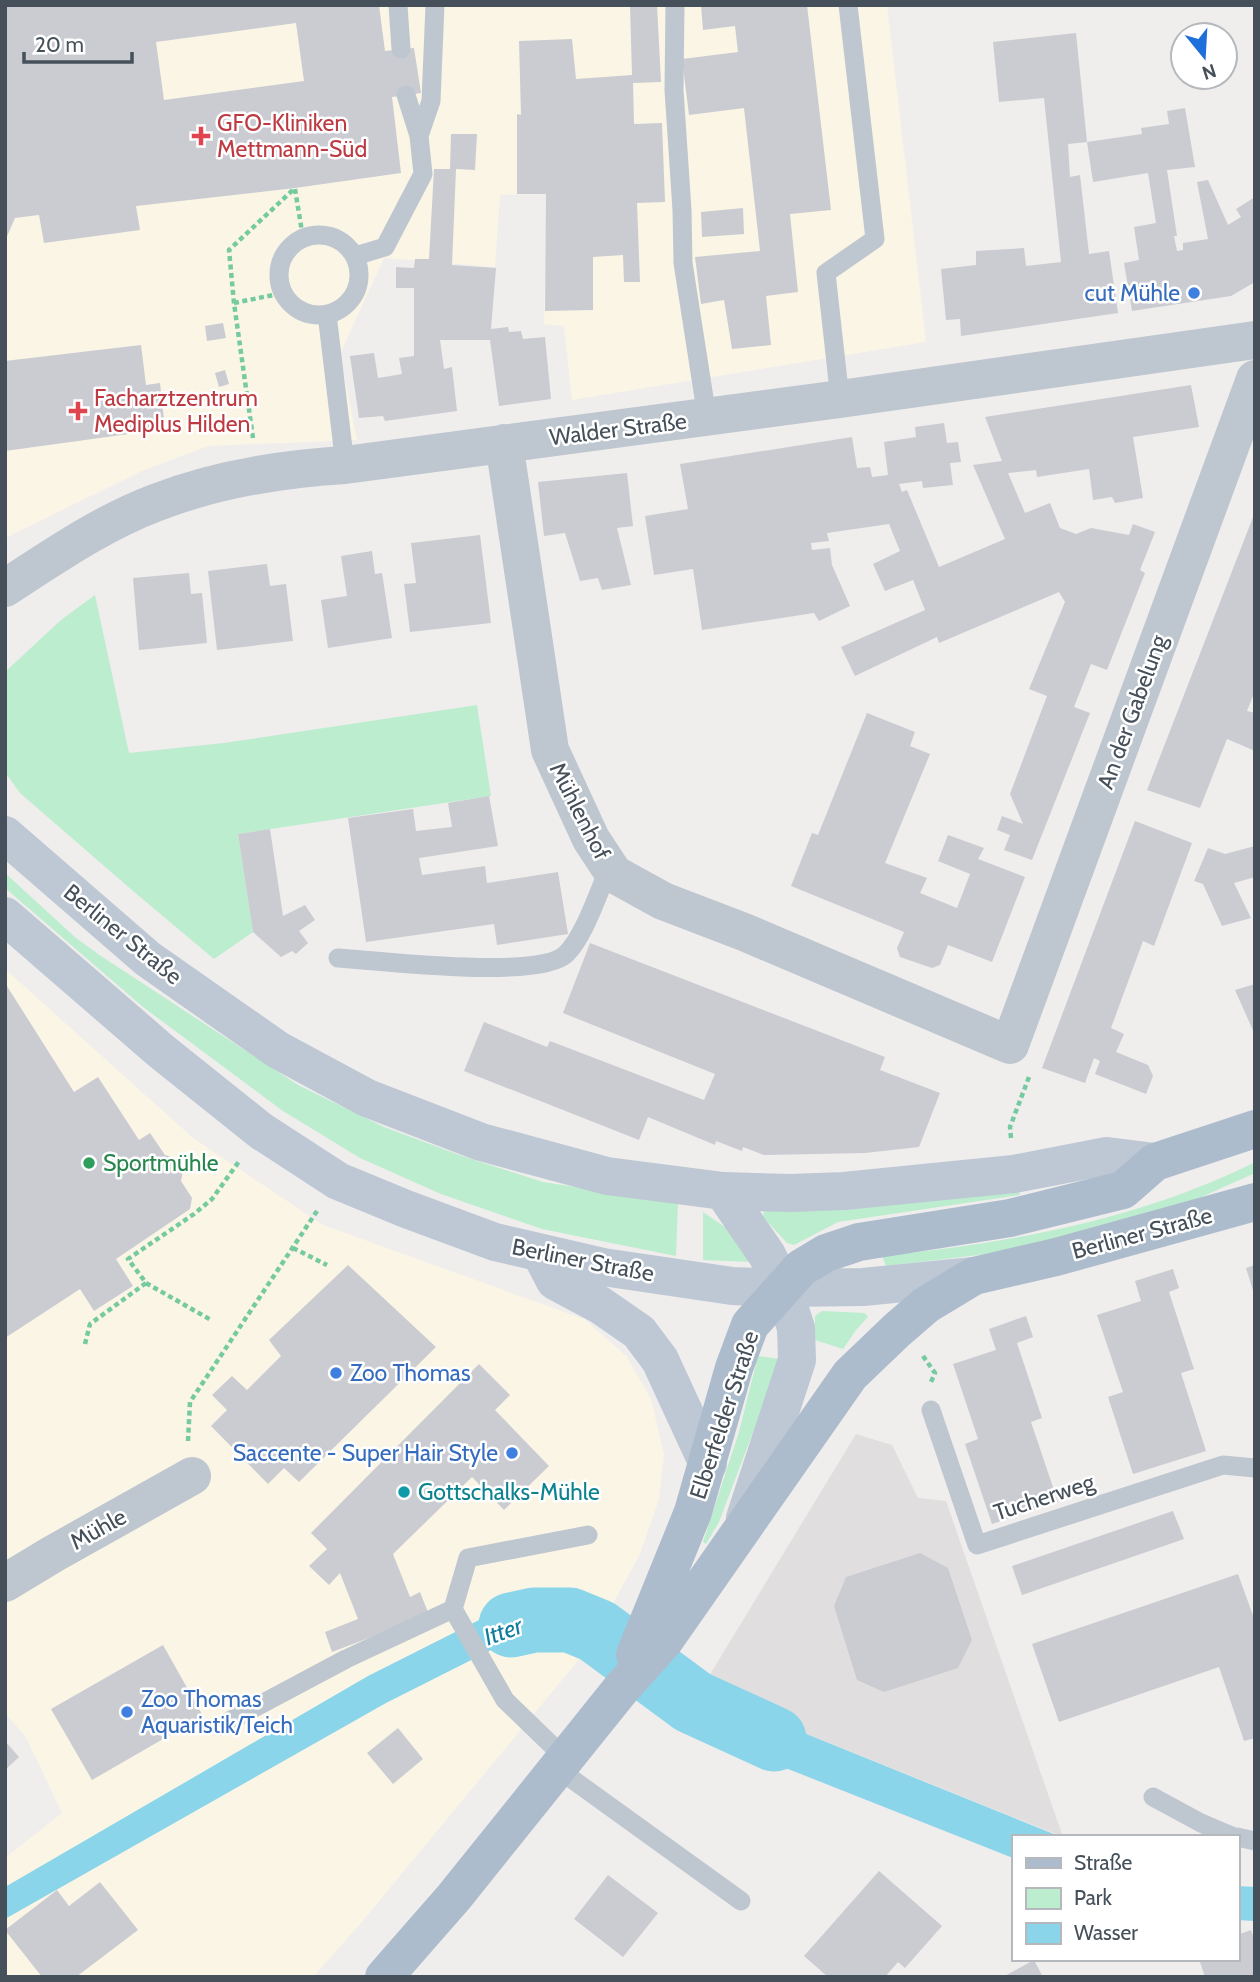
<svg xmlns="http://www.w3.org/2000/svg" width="1260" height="1982" font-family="Cabin,sans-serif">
  <rect width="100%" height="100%" fill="#f0eded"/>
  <path fill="#fbf5e6" d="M 5,5 L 887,5 L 926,342 L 572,400 L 564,326 L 544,324 L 547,194 L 500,195 L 495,267 L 384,258 L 340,354 L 357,440 L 208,446 L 142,471 L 5,538 Z
    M 5,969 L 193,1138 L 323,1225 L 584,1319 L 626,1356 L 651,1399 L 664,1454 L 659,1499 L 640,1554 L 590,1646 L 361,1923 L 313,1977 L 5,1977 L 5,1858 L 62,1813 L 26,1737 L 5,1713 Z"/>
  <path fill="#e1dedf" d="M 856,1434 L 892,1445 L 918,1498 L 946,1501 L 1063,1837 L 700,1691 Z"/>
  <path fill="#bcedcf" d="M 95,595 L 129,753 L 224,743 L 477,705 L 491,796 L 238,834 L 253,932 L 214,959 L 133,891 L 20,793 L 5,772 L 5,672 L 61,620 Z
    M 5,873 L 76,938 L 101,956 L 298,1085 L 384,1127 L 462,1156 L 543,1182 L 678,1203 L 676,1256 L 542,1229 L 441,1194 L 360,1158 L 283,1111 L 143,1007 L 5,888 Z
    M 1255,1162 L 1255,1173 L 1197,1199 L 1057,1239 L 987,1254 L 886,1266 L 882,1256 C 1009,1243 1140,1220 1255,1162 Z
    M 1018,1187 L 1020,1195 L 838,1222 L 794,1245 L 787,1243 L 763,1217 L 764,1210 Z
    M 703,1212 L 735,1234 L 751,1262 L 703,1260 Z
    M 822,1311 L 865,1313 L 868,1317 L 856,1330 L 843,1349 L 815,1340 L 815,1316 Z
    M 758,1356 L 781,1359 L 770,1395 L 750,1440 L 719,1522 L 706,1544 L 703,1542 L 739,1432 Z"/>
  <path fill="#8ad5e9" d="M 569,1598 L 604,1620 L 590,1646 L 555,1634 L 507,1642 L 386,1703 L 5,1919 L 5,1887 L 368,1676 L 497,1611 Z
    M 700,1691 L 1061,1837 L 1013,1837 L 1013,1858 L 677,1725 Z
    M 1237,1886 L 1255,1887 L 1255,1921 L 1237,1920 Z"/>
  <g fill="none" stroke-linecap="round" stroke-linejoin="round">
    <path stroke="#8ad5e9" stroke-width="65" d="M 511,1625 L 534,1620 L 570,1620 L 597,1631 L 693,1702 L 774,1739"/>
  </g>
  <path fill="#caccd2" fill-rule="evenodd" d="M 5,5 L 379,5 L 385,51 L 414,48 L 421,93 L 392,97 L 401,173 L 295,188 L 136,206 L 140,230 L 44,243 L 39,215 L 15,218 L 5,241 ZM 296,23 L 304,81 L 164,100 L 156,42 Z
    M 630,5 L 657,5 L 661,82 L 633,83 L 634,124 L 662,123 L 665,202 L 637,203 L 640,282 L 624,282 L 623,255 L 593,257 L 593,310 L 545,311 L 546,194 L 517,194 L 517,114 L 521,115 L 519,41 L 572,39 L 576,79 L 632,75 Z
    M 701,5 L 807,5 L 831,210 L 790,214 L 798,292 L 766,296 L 771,345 L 732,349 L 724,300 L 701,304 L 695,257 L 760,251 L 744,108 L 689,115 L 682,59 L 738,52 L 735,26 L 703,30 Z
    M 1076,33 L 1087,142 L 1068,144 L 1070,177 L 1080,175 L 1089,254 L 1109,251 L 1118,313 L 961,336 L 960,319 L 946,320 L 941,269 L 976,265 L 976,251 L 1024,248 L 1026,266 L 1061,262 L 1044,98 L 999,102 L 993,42 Z
    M 1185,108 L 1195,167 L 1167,170 L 1177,236 L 1174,236 L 1177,251 L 1183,250 L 1183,243 L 1208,239 L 1197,182 L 1208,180 L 1228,225 L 1241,217 L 1236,209 L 1255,197 L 1255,282 L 1231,296 L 1132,311 L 1124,263 L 1139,260 L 1134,227 L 1156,223 L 1148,173 L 1093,182 L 1087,142 L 1142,134 L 1141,128 L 1169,124 L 1167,111 Z
    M 451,134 L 477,134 L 475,170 L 456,169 L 452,265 L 496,268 L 491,329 L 508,327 L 509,332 L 521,331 L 523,339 L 545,337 L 551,399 L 499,406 L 490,340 L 440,340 L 444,369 L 452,367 L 457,411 L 385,421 L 383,416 L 359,418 L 350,356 L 374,353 L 378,378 L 402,374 L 399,358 L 414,356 L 414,288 L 396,288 L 396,267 L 414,268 L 415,259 L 429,259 L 434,169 L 450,169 Z
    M 743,208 L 744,234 L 702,237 L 701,212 Z
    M 223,323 L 226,338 L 207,341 L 205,326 Z
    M 141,345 L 146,385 L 160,383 L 165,429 L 5,451 L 5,361 Z
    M 225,370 L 229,384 L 219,387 L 215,373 Z
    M 1191,385 L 1199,427 L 1133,437 L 1143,498 L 1115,503 L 1112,497 L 1093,500 L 1089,469 L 1037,477 L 1036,470 L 1008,473 L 1025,513 L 1050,503 L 1060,528 L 1076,534 L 1091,528 L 1129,535 L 1133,524 L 1155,532 L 1140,570 L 1145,573 L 1107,670 L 1091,664 L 1074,707 L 1090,713 L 1032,860 L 1004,850 L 1010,835 L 997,830 L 1002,816 L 1023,824 L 1010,794 L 1047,696 L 1029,689 L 1065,602 L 1059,592 L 939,643 L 937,637 L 855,676 L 841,647 L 925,610 L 913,580 L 885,591 L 873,564 L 900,551 L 889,524 L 827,533 L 829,541 L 811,543 L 812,550 L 830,548 L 832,565 L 850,606 L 819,621 L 814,613 L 702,630 L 693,569 L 654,575 L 645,516 L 688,509 L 680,464 L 852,437 L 857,468 L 870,467 L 872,477 L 888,475 L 884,442 L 916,437 L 915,427 L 944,423 L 947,443 L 958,442 L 961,462 L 950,463 L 953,485 L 923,488 L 922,481 L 899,484 L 902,492 L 907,490 L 939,567 L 1005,539 L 973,465 L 1002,461 L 985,417 Z
    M 627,473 L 633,526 L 617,528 L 631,585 L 602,590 L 598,578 L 580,581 L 565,533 L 544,536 L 538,482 Z
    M 1255,512 L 1255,691 L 1247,711 L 1255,713 L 1255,751 L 1227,739 L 1200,808 L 1147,790 Z
    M 480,535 L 491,623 L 410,632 L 404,584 L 416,583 L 411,543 Z
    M 372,551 L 375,574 L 382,573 L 392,638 L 328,648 L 321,600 L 347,596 L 341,556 Z
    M 267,564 L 270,586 L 286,584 L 293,641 L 217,650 L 208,571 Z
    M 189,573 L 191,594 L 202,593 L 207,643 L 139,650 L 133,578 Z
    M 867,713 L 915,732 L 910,746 L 930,754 L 885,863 L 927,878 L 920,893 L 957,908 L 970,874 L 938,861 L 948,835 L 984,848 L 978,859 L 1025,877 L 992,962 L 948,945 L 940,965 L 932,968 L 900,957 L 897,948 L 904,932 L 791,886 L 812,833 L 818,835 Z
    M 489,796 L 498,846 L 419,858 L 422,875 L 485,866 L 487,883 L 558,872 L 568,934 L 497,945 L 494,924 L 366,942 L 348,818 L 413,809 L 416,831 L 452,827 L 448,803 Z
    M 1135,821 L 1192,843 L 1154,946 L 1143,941 L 1111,1028 L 1124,1034 L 1116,1052 L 1148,1065 L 1153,1076 L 1146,1094 L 1095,1074 L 1100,1061 L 1094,1058 L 1085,1083 L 1042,1068 Z
    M 270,829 L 283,916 L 305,905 L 315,920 L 299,931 L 308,943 L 296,954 L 292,951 L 281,957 L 253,932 L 238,834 Z
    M 1255,846 L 1255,877 L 1234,883 L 1251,918 L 1222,926 L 1203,884 L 1194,881 L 1208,848 L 1225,854 Z
    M 590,943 L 885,1057 L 880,1070 L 940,1093 L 919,1147 L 865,1153 L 764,1155 L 743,1147 L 742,1151 L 716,1141 L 715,1145 L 648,1117 L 639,1140 L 464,1071 L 484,1022 L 547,1047 L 550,1041 L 704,1100 L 715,1074 L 563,1013 Z
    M 5,983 L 74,1092 L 98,1077 L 139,1140 L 150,1133 L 165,1155 L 175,1158 L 171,1168 L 183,1171 L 181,1181 L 192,1198 L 190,1209 L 116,1259 L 133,1286 L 94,1311 L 80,1289 L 5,1338 Z
    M 1255,984 L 1255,1035 L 1235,990 Z
    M 348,1265 L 436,1347 L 299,1482 L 284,1468 L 268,1484 L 211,1426 L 227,1410 L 212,1395 L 232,1376 L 247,1390 L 281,1356 L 269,1340 Z
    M 1255,1265 L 1255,1293 L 1254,1294 L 1246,1268 Z
    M 1173,1269 L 1179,1288 L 1169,1292 L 1194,1369 L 1181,1373 L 1206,1451 L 1133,1474 L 1108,1397 L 1123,1392 L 1097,1315 L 1141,1301 L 1135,1281 Z
    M 1026,1316 L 1033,1337 L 1017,1343 L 1042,1418 L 1031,1422 L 1058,1502 L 992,1524 L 965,1444 L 978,1439 L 953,1364 L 996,1350 L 989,1329 Z
    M 479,1364 L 510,1395 L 495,1410 L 549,1466 L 504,1510 L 472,1477 L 393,1554 L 410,1597 L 420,1592 L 429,1615 L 332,1652 L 325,1632 L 358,1619 L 340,1573 L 329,1585 L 309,1566 L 327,1549 L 311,1533 Z
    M 1173,1511 L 1184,1539 L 1022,1595 L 1012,1566 Z
    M 920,1553 L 948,1568 L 972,1640 L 958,1668 L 884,1692 L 857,1680 L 834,1606 L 846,1577 Z
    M 1238,1574 L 1255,1621 L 1255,1738 L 1244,1741 L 1219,1667 L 1059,1722 L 1032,1644 Z
    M 163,1645 L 203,1716 L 92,1780 L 51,1709 Z
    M 398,1728 L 423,1759 L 393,1784 L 367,1753 Z
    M 5,1741 L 19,1757 L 5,1770 Z
    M 879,1871 L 942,1926 L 905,1968 L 898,1962 L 885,1977 L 828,1977 L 804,1956 Z
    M 608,1875 L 658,1913 L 623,1957 L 574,1919 Z
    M 100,1882 L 138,1930 L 76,1977 L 42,1977 L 5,1930 L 57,1890 L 69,1906 Z
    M 1251,1930 L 1255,1941 L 1255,1977 L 1205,1977 L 1199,1959 L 1237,1959 L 1237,1935 Z
    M 1034,1960 L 1043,1977 L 1003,1977 Z"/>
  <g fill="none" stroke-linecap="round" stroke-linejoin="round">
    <path stroke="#75caa0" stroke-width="4.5" stroke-dasharray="5 3.5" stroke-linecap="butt" d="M 295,189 L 303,238
      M 234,303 L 283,293
      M 253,438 L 234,303 L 229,250 L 295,188
      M 1011,1138 L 1010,1127 L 1029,1077
      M 293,1248 L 327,1265
      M 146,1283 L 211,1320
      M 85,1344 L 90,1324 L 146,1283 L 128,1259 L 194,1214 L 212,1199 L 240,1160
      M 923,1356 L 935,1373 L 931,1382
      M 188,1441 L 190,1402 L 317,1211"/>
    <path stroke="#bec7cf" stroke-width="19" d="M 398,5 L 401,49
      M 675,5 L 674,90 L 682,210 L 683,263 L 707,417
      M 406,95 L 419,136
      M279 275a40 40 0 1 1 80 0a40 40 0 1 1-80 0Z
      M 355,256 L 385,247 L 423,174 L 419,136 L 431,101 L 435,5
      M 327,314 L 345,465
      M 840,399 L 826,273 L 875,239 L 848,5
      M 338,958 C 380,961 540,980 566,954 C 584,937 599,891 609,868
      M 931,1410 L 977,1545 L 1223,1465 L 1255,1468
      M 453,1609 L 505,1700 L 566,1759
      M 220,1726 L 346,1659 L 453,1609 L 468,1558 L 588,1535
      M 558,1769 L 741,1901
      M 1153,1797 L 1201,1823 L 1234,1837
      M 1237,1837 L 1255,1841"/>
    <path stroke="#bec7cf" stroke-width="38" d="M 504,443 L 550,750 L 591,839 L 614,874 L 663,901 L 744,932 L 1010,1045 L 1255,379
      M 5,588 C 53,557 102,523 155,503 C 216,479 280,469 345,465 L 840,399 L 1255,340
      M 5,1583 L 53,1554 L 192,1476"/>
    <path stroke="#bec8d4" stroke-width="38" d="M 5,835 L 148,959 L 278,1050 L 367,1098 L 481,1142 L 607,1176 L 723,1191 L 791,1193 L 844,1191 L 1014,1174 L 1107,1156 L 1155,1162
      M 5,916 L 161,1051 L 261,1131 L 338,1181 L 406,1209 L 495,1242 L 603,1267 L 732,1286 L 783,1288 L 863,1287 L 974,1276
      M 723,1191 L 767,1255 L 783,1288 L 796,1328 L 797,1360 L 745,1518
      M 541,1254 L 555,1281 L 600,1305 L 639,1332 L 660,1360 L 708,1464"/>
    <path stroke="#adbccc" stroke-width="38" d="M 635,1655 L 693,1512 L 734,1368 L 750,1325 L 801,1268 L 826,1253 L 859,1242 L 1010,1218 L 1123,1190 L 1155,1162 L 1255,1129
      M 384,1977 L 454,1897 L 621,1689 L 664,1641 L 850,1375 L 897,1330 L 926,1305 L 974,1276 L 1056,1257 L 1255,1202"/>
  </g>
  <g fill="#e0444e" stroke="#fff" stroke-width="2.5">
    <path d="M197.5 125.5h7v7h7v7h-7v7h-7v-7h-7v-7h7z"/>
    <path d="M74.5 400.5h7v7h7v7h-7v7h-7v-7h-7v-7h7z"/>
  </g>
  <g fill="#3f7fe0" stroke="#fff" stroke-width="2.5">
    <circle cx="1194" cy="293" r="7"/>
    <circle cx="336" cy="1373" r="7"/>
    <circle cx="512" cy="1453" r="7"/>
    <circle cx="127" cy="1712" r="7"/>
  </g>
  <circle fill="#2e9e5b" stroke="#fff" stroke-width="2.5" cx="89" cy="1163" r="7"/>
  <circle fill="#0f9aa8" stroke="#fff" stroke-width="2.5" cx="404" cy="1492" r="7"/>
  <g text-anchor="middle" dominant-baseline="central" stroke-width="5" stroke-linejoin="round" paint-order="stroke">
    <g font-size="23" fill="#be3a42" stroke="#fff" text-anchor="start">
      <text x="217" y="123">GFO-Kliniken<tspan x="217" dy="26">Mettmann-Süd</tspan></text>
      <text x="94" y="398">Facharztzentrum<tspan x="94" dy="26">Mediplus Hilden</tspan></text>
    </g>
    <g font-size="23" fill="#366cbe" stroke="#fff" text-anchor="end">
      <text x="1180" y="293">cut Mühle</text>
      <text x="350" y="1373" text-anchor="start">Zoo Thomas</text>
      <text x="498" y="1453">Saccente - Super Hair Style</text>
      <text x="141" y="1699" text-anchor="start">Zoo Thomas<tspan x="141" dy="26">Aquaristik/Teich</tspan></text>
    </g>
    <g font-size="23" fill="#46505a" stroke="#fff">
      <text transform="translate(618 429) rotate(-7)">Walder Straße</text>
      <text transform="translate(1132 712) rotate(-70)">An der Gabelung</text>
      <text transform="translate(580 811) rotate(63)">Mühlenhof</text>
      <text transform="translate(123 934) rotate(39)">Berliner Straße</text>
      <text transform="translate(1142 1233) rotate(-15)">Berliner Straße</text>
      <text transform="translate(583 1260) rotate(11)">Berliner Straße</text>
      <text transform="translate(724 1415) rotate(-72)">Elberfelder Straße</text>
      <text transform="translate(1044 1497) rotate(-18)">Tucherweg</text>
      <text transform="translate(98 1529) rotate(-29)">Mühle</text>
    </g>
    <g font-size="23" fill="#27864d" stroke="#fff" text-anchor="start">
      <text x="103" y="1163">Sportmühle</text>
    </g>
    <g font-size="23" fill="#0d838f" stroke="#fff" text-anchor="start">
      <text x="418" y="1492">Gottschalks-Mühle</text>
    </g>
    <g font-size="24" font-style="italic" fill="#107d9c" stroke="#fff">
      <text transform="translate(503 1631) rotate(-20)">Itter</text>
    </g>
  </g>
  <rect width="1260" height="1982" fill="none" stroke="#46505a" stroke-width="14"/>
  <rect x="1012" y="1835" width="228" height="126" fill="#ffffff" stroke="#b5b9bd" stroke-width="2"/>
  <rect x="1026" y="1858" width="35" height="10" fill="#adbccc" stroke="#b5b9bd" stroke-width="2"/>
  <text x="1074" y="1870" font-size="21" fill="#46505a">Straße</text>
  <rect x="1026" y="1888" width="35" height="21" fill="#bcedcf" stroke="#b5b9bd" stroke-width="2"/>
  <text x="1074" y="1905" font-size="21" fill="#46505a">Park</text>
  <rect x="1026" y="1923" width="35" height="21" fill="#8ad5e9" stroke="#b5b9bd" stroke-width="2"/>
  <text x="1074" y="1940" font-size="21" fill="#46505a">Wasser</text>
  <g transform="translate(1204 56) rotate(162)"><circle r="33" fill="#ffffff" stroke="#b5b9bd" stroke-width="2"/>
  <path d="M0-5L12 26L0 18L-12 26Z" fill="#1d6fd9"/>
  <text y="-10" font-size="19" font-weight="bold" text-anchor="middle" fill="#46505a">N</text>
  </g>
  <path d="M24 52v10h108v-10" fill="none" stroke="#46505a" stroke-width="3.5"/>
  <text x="35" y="52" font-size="21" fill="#46505a" stroke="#ffffff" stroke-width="5" paint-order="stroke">20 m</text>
</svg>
